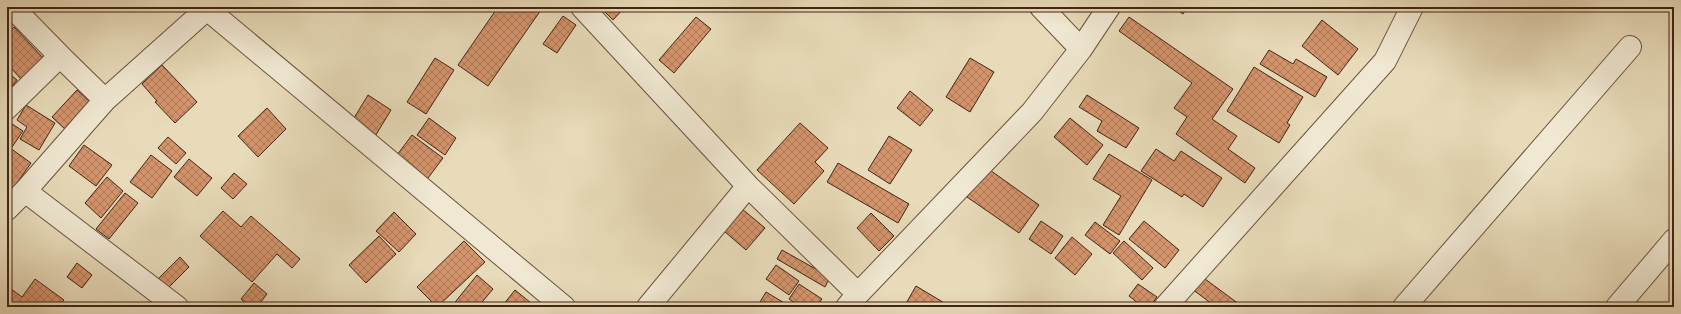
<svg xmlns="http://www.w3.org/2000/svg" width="1681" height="314" font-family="'EB Garamond',serif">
  <defs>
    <pattern id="building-cross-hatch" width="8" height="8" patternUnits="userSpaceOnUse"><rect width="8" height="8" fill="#d4946c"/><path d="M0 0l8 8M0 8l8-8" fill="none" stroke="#ae7958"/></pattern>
  </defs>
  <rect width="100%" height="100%" fill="#e8dbb9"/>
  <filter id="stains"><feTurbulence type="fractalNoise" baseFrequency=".005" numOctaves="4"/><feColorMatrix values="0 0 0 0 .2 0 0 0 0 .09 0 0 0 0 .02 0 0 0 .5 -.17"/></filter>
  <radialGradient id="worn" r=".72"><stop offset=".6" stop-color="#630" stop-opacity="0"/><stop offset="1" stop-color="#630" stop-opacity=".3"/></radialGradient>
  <path fill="url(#building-cross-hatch)" stroke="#432414" d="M 498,7 L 543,7 L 488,86 L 458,65 Z
    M 600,7 L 625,7 L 613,20 Z
    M 1173,7 L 1187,7 L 1183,14 Z
    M 563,16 L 576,25 L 557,53 L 543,44 Z
    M 696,17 L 711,29 L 674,73 L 659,60 Z
    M 1129,17 L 1233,89 L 1212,119 L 1237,136 L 1228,149 L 1255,168 L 1245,183 L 1176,134 L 1187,117 L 1174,108 L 1192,83 L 1119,31 Z
    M 1322,20 L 1358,49 L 1338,75 L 1302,46 Z
    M 14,27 L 46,61 L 24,82 L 7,64 L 7,34 Z
    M 1269,50 L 1293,64 L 1296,59 L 1327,77 L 1315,97 L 1260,64 Z
    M 435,58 L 454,70 L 426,114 L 407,102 Z
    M 970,58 L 994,72 L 970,112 L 946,97 Z
    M 162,65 L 197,102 L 175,123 L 155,102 L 157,101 L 142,84 Z
    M 1254,67 L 1303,97 L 1287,123 L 1290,125 L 1279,143 L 1227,111 Z
    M 7,72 L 17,80 L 7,93 Z
    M 77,90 L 93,105 L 68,132 L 52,117 Z
    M 910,91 L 933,110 L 920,126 L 897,108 Z
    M 368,95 L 391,110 L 374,138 L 351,123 Z
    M 1087,95 L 1139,128 L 1126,148 L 1097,131 L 1102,121 L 1079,107 Z
    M 26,105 L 55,123 L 39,150 L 20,139 L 27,127 L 17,120 Z
    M 267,108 L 286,129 L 258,157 L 238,136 Z
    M 429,118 L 456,138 L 445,155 L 417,135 Z
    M 1070,118 L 1103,145 L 1087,165 L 1054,137 Z
    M 800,123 L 828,148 L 815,162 L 824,171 L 794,204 L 757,170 Z
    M 12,124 L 23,131 L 12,147 L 7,144 L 7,131 Z
    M 412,135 L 443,158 L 425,182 L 394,159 Z
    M 889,136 L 912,150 L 890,184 L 868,170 Z
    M 168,137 L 186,153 L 176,164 L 158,148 Z
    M 84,145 L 112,165 L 96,186 L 69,166 Z
    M 10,148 L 31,163 L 12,190 L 7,187 L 7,152 Z
    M 1156,149 L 1174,161 L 1181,151 L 1222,178 L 1203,207 L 1184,194 L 1182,197 L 1141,171 Z
    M 1109,154 L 1152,180 L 1119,235 L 1103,225 L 1121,196 L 1093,179 Z
    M 151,155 L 172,171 L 152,198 L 130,182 Z
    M 189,159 L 212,178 L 197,196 L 174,177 Z
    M 838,163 L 909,204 L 898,223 L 827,182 Z
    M 987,168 L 1039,205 L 1019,233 L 967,197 Z
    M 234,173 L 247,184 L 233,199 L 221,188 Z
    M 107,177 L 123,191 L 101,218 L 85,203 Z
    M 125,193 L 138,203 L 109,239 L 96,229 Z
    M 736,204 L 765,228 L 746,250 L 717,225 Z
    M 223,211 L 241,227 L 251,216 L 300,259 L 292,268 L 277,254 L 252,282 L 200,236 Z
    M 394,212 L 416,234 L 399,252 L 376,231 Z
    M 871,213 L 894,236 L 879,251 L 857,228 Z
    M 1041,221 L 1063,236 L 1051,254 L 1029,239 Z
    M 1144,221 L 1179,250 L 1165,268 L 1129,239 Z
    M 1095,222 L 1120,241 L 1110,254 L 1085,235 Z
    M 379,236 L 396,254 L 366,283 L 349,265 Z
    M 1072,237 L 1092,254 L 1075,275 L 1055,258 Z
    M 464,241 L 485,262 L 437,307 L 417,287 Z
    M 1124,241 L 1153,268 L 1142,280 L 1113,253 Z
    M 782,250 L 830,277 L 825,287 L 777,259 Z
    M 180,257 L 189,267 L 166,290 L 157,280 Z
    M 77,263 L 92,275 L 82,288 L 67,277 Z
    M 776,265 L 799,281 L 789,295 L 766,279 Z
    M 477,275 L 493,289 L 478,307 L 453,307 L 452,306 Z
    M 1201,276 L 1243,307 L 1216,307 L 1192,289 Z
    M 35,279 L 64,300 L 58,307 L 7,307 L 7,286 L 22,297 Z
    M 254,283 L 267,294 L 257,307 L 250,307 L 241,299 Z
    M 799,284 L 822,299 L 816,307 L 801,307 L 789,299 Z
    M 1138,284 L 1157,297 L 1150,307 L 1143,307 L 1129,296 Z
    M 916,286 L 951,307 L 904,307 Z
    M 515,290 L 536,307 L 505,307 L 503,305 Z
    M 766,292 L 791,307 L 757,307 Z"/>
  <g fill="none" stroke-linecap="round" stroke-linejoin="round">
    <g stroke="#6c523d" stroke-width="24">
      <path id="minor" d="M 12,7 L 60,56
        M 582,7 L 748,186 L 858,294
        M 207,9 L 564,307
        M 1081,49 L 1109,7
        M 7,108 L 60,56 L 105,100
        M 25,191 L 177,307
        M 7,209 L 25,191 L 105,100 L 209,7
        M 648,307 L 748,186
        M 847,307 L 858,294 L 1032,112 L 1081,49 L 1041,7
        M 1165,307 L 1385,61 L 1412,7
        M 1404,307 L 1630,47
        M 1617,307 L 1674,240"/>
    </g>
    <use href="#minor" stroke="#f0e8d2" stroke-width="22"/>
  </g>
  <rect width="1681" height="314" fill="none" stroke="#e8dbb9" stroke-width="24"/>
  <rect x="8" y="8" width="1665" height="298" fill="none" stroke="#432414" stroke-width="2"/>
  <rect x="12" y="12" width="1657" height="290" fill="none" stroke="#432414"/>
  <rect width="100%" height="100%" filter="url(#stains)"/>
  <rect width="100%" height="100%" fill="url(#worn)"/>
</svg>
